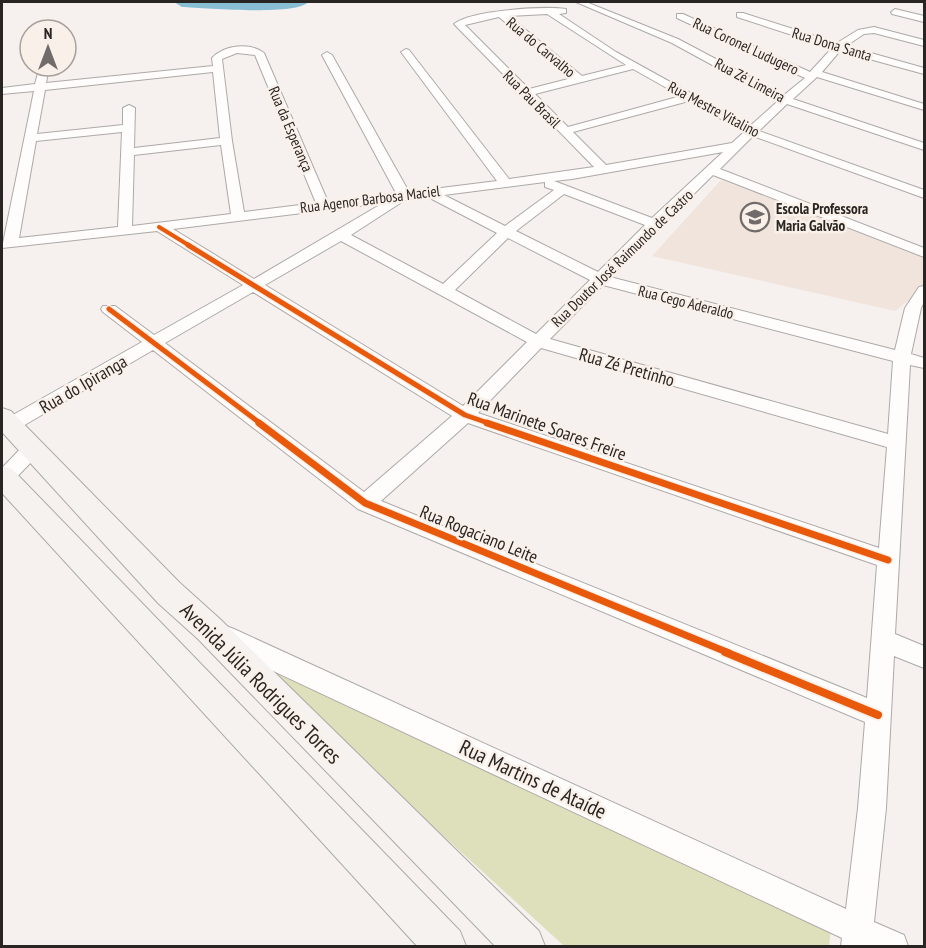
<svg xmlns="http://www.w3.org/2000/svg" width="926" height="948" font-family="'PT Sans Narrow',sans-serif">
  <rect width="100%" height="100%" fill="#f6f1ee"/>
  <path fill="#f0e4dd" d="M 721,180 L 924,255 L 924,288 L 895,311 L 652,256 Z"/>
  <path fill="#dde0bb" d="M 266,659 L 831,929 L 829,946 L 564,946 L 261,669 Z"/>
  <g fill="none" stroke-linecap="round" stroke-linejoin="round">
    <path fill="#87bed3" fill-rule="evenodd" d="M 174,2 L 308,2 C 297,16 203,8 182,7 Z"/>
    <g stroke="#ada9a7" stroke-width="2">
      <path id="street" d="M 576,2 L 586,2 L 678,39 L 784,95 L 805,78 L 677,18 L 677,14 L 683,14 L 810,72 L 832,48 L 737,17 L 737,13 L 743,13 L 837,43 L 858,30 L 874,27 L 924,40 L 924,46 L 874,33 L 864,34 L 846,46 L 924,68 L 924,74 L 840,51 L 822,72 L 924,104 L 924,110 L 817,77 L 793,99 L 924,143 L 924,150 L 787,104 L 759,131 L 924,190 L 924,198 L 753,136 L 720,169 L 924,248 L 924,257 L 713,175 L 610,277 L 895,350 L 905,308 L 919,287 L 924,286 L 924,302 L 921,308 L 911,354 L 924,358 L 924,368 L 910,365 L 895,634 L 924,646 L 924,668 L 894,656 L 886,808 L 874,922 L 904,935 L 908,946 L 841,946 L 842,938 L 218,645 L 214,637 L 218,629 L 226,626 L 234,629 L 846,909 L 858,808 L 865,722 L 358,509 L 153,350 L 16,430 L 10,432 L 4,430 L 2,426 L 4,420 L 142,342 L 103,312 L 101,309 L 103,306 L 115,306 L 154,335 L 243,285 L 157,231 L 2,248 L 34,91 L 2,94 L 2,88 L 35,84 L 40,66 L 49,67 L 46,83 L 213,66 L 212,58 C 224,45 250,42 264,53 L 328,202 L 396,193 L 322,55 L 327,52 L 332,55 L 409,192 L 497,181 L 401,52 L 406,49 L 409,50 L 509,179 L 594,167 L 454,24 C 471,10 544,6 566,9 L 566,13 L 559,14 L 616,52 L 750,126 L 778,101 L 672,43 ZM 547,14 L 626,65 L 582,76 L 509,16 ZM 499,17 L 572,78 L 529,89 L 465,25 ZM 237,53 L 255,55 L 316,203 L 244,212 L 232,141 L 222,59 ZM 633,69 L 681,96 L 568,127 L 535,94 ZM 213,72 L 220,138 L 134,148 L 135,108 L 129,105 L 123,108 L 123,125 L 37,134 L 45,90 ZM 689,101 L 744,132 L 732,143 L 606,165 L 573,132 ZM 122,132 L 118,227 L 19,238 L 36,141 ZM 221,145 L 231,214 L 132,226 L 134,155 ZM 723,152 L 652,218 L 554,181 L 572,179 ZM 545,182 L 545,187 L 554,190 L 505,226 L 444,195 ZM 564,194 L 645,225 L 598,272 L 516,231 ZM 428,197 L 497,233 L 443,284 L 351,235 L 405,200 ZM 383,203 L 254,279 L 173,229 ZM 508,238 L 590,280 L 536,334 L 455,290 ZM 341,241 L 527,342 L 463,406 L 265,285 ZM 603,285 L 893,361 L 888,434 L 550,339 ZM 253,292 L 452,416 L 364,492 L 165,343 ZM 541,348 L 887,447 L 879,548 L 478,413 ZM 468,423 L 877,565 L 867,698 L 381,501 Z
        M 895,9 L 924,16 L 924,22 L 892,14 L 891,12 Z
        M 32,442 L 39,444 L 41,449 L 39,454 L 9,485 L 2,487 L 2,468 L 25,444 Z"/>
    </g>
    <g stroke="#ada9a7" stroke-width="2">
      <path id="secondary" d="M 2,408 L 11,411 L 180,583 L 220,619 L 539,931 L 545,946 L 495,946 L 198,639 L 158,603 L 2,432 Z
        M 2,466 L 12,469 L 460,931 L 466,946 L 417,946 L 2,493 Z"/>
    </g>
    <use href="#street" fill="#fefdfc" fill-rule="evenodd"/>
    <use href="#secondary" fill="#f5f2ef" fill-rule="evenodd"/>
    <g stroke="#faf0ea" stroke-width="6">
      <path id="cycleway-far3" d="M 159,227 L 190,246"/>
    </g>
    <g stroke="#faf0ea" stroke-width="8">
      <path id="cycleway-far2" d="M 188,245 L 465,415 L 491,424
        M 109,309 L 261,424"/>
    </g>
    <g stroke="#faf0ea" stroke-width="10">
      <path id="cycleway-far1" d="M 259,423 L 365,503 L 729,653
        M 487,423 L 888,560"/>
    </g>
    <g stroke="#faf0ea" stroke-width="12">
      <path id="cycleway" d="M 725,652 L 878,715"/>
    </g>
    <use href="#cycleway-far3" stroke="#e8590c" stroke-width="4"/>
    <use href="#cycleway-far2" stroke="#e8590c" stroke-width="5"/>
    <use href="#cycleway-far1" stroke="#e8590c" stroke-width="7"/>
    <use href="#cycleway" stroke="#e8590c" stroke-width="8"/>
  </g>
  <defs>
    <g id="school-ring" transform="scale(1.5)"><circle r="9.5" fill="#faf0ea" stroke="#716c6a" stroke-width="1.5"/><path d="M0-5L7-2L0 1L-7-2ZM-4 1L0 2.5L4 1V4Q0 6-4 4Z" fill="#716c6a"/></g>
  </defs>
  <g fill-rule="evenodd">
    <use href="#school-ring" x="755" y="217"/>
  </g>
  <g text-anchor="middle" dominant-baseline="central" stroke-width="5" stroke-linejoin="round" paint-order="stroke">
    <g font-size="15" fill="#292523" stroke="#faf0ea">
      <text transform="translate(832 44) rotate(17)">Rua Dona Santa</text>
      <text transform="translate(746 46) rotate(25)">Rua Coronel Ludugero</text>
      <text transform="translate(541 47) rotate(40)">Rua do Carvalho</text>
      <text transform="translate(750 80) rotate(28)">Rua Zé Limeira</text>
      <text transform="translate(532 99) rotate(45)">Rua Pau Brasil</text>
      <text transform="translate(714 109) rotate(28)">Rua Mestre Vitalino</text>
      <text transform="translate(291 129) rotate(67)">Rua da Esperança</text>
      <text transform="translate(370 199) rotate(-7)">Rua Agenor Barbosa Maciel</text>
      <text transform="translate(622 258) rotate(-44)">Rua Doutor José Raimundo de Castro</text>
      <text transform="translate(686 302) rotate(14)">Rua Cego Aderaldo</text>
    </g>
    <g font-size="15" font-weight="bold" fill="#292523" stroke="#faf0ea" text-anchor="start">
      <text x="776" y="208">Escola Professora<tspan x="776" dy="17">Maria Galvão</tspan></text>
    </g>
    <g font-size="18" fill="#292523" stroke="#faf0ea">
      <text transform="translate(627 367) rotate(16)">Rua Zé Pretinho</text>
      <text transform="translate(83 384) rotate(-30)">Rua do Ipiranga</text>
      <text transform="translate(547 426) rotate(20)">Rua Marinete Soares Freire</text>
      <text transform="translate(479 534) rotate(22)">Rua Rogaciano Leite</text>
    </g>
    <g font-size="21" fill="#292523" stroke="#faf0ea">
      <text transform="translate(261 683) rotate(45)">Avenida Júlia Rodrigues Torres</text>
      <text transform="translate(533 779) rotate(25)">Rua Martins de Ataíde</text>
    </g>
  </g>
  <rect width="926" height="948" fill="none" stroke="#292523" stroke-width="6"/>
  <g transform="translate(48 48)"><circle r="28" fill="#faf0ea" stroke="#a69f9a" stroke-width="1.5"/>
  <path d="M0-4.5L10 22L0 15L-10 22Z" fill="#716c6a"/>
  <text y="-9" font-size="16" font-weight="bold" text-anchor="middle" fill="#292523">N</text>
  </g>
</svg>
